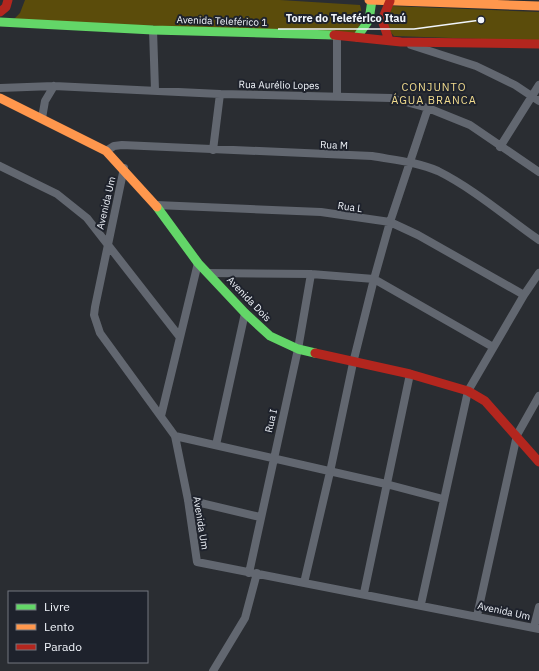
<svg xmlns="http://www.w3.org/2000/svg" width="539" height="671" font-family="'IBM Plex Sans',sans-serif">
  <rect width="100%" height="100%" fill="#2a2d32"/>
  <path fill="#5b4c0b" d="M 25,0 L 280,0 L 360,5 C 363,15 362,27 353,34 L 13,20 L 20,13 Z
    M 391,6 L 539,12 L 539,41 L 394,36 C 383,24 384,20 391,6 Z"/>
  <g fill="none" stroke-linecap="round" stroke-linejoin="round">
    <path stroke="#626770" stroke-width="8" d="M 153,30 L 155,90
      M 411,45 L 476,66 L 515,85 L 539,101
      M 0,88 L 54,86 L 220,94 L 391,98 L 428,108 L 470,125 L 539,172
      M 337,96 L 337,35
      M 42,118 L 45,101 L 54,86
      M 500,147 L 539,85
      M 213,150 L 220,94
      M 106,151 L 114,146 L 122,145 L 372,156 C 394,160 418,162 438,171 C 474,189 506,217 539,240
      M 0,166 L 57,194 L 87,218 L 179,336
      M 124,168 L 95,307 L 94,315 L 100,333 L 175,436 L 188,500 L 197,562 L 539,629
      M 156,205 L 321,212 L 390,222 L 418,235 L 524,295
      M 208,273 L 311,274 L 374,279 L 493,347
      M 161,416 L 198,263
      M 175,436 L 386,484 L 443,499
      M 216,445 L 245,313
      M 188,500 L 260,517
      M 249,573 L 298,349 L 311,274
      M 304,583 L 330,472 L 353,363 L 374,279 L 390,222 L 428,108
      M 364,593 L 410,374
      M 421,604 L 468,391 L 524,295 L 539,273
      M 477,616 L 517,435 L 539,396
      M 534,627 L 539,607
      M 213,671 L 245,618 L 257,573"/>
    <path stroke="#63d668" stroke-width="9" d="M 0,22 L 153,30 L 334,35
      M 357,37 L 369,20 L 372,0
      M 157,207 L 198,263 L 245,313 L 270,336 L 298,349 L 315,353"/>
    <path stroke="#ff974d" stroke-width="9" d="M 369,0 L 539,6
      M 0,98 L 106,151 L 157,207"/>
    <path stroke="#b3261e" stroke-width="9" d="M 0,12 L 6,7 L 8,0
      M 334,35 L 401,42 L 539,44
      M 389,40 L 382,20 L 390,1
      M 315,353 L 410,374 L 468,391 L 485,401 L 539,462"/>
  </g>
  <g text-anchor="middle" dominant-baseline="central" stroke-width="4" stroke-linejoin="round" paint-order="stroke">
    <g font-size="10" fill="#f1f5fb" stroke="#1e222c">
      <text transform="translate(222 21) rotate(2)">Avenida Teleférico 1</text>
      <text transform="translate(279 85) rotate(1)">Rua Aurélio Lopes</text>
      <text transform="translate(334 145) rotate(2)">Rua M</text>
      <text transform="translate(106 203) rotate(-77)">Avenida Um</text>
      <text transform="translate(350 207) rotate(8)">Rua L</text>
      <text transform="translate(249 299) rotate(46)">Avenida Dois</text>
      <text transform="translate(271 421) rotate(-77)">Rua I</text>
      <text transform="translate(201 523) rotate(81)">Avenida Um</text>
      <text transform="translate(504 611) rotate(12)">Avenida Um</text>
    </g>
    <g font-size="11" letter-spacing="1" fill="#f2dc8e" stroke="#1e222c">
      <text x="434" y="87">CONJUNTO<tspan x="434" dy="13">ÁGUA BRANCA</tspan></text>
    </g>
  </g>
  <path fill="none" stroke="#f1f5fb" stroke-width="1.5" d="M481 20L414 29H278"/>
  <circle fill="#f1f5fb" stroke="#1e222c" stroke-width="1.5" cx="481" cy="20" r="4"/>
  <g font-size="11" text-anchor="middle" font-weight="bold" fill="#f1f5fb" stroke="#1e222c" stroke-width="4" stroke-linejoin="round" paint-order="stroke">
    <text x="346" y="22">Torre do Teleférico Itaú</text>
  </g>
  <rect x="8" y="591" width="140" height="72" fill="#1e222c" stroke="#72767f"/>
  <rect x="16" y="604" width="20" height="6" fill="#63d668" stroke="#72767f"/>
  <text x="44" y="611" font-size="12" fill="#f1f5fb">Livre</text>
  <rect x="16" y="624" width="20" height="6" fill="#ff974d" stroke="#72767f"/>
  <text x="44" y="631" font-size="12" fill="#f1f5fb">Lento</text>
  <rect x="16" y="644" width="20" height="6" fill="#b3261e" stroke="#72767f"/>
  <text x="44" y="651" font-size="12" fill="#f1f5fb">Parado</text>
</svg>
